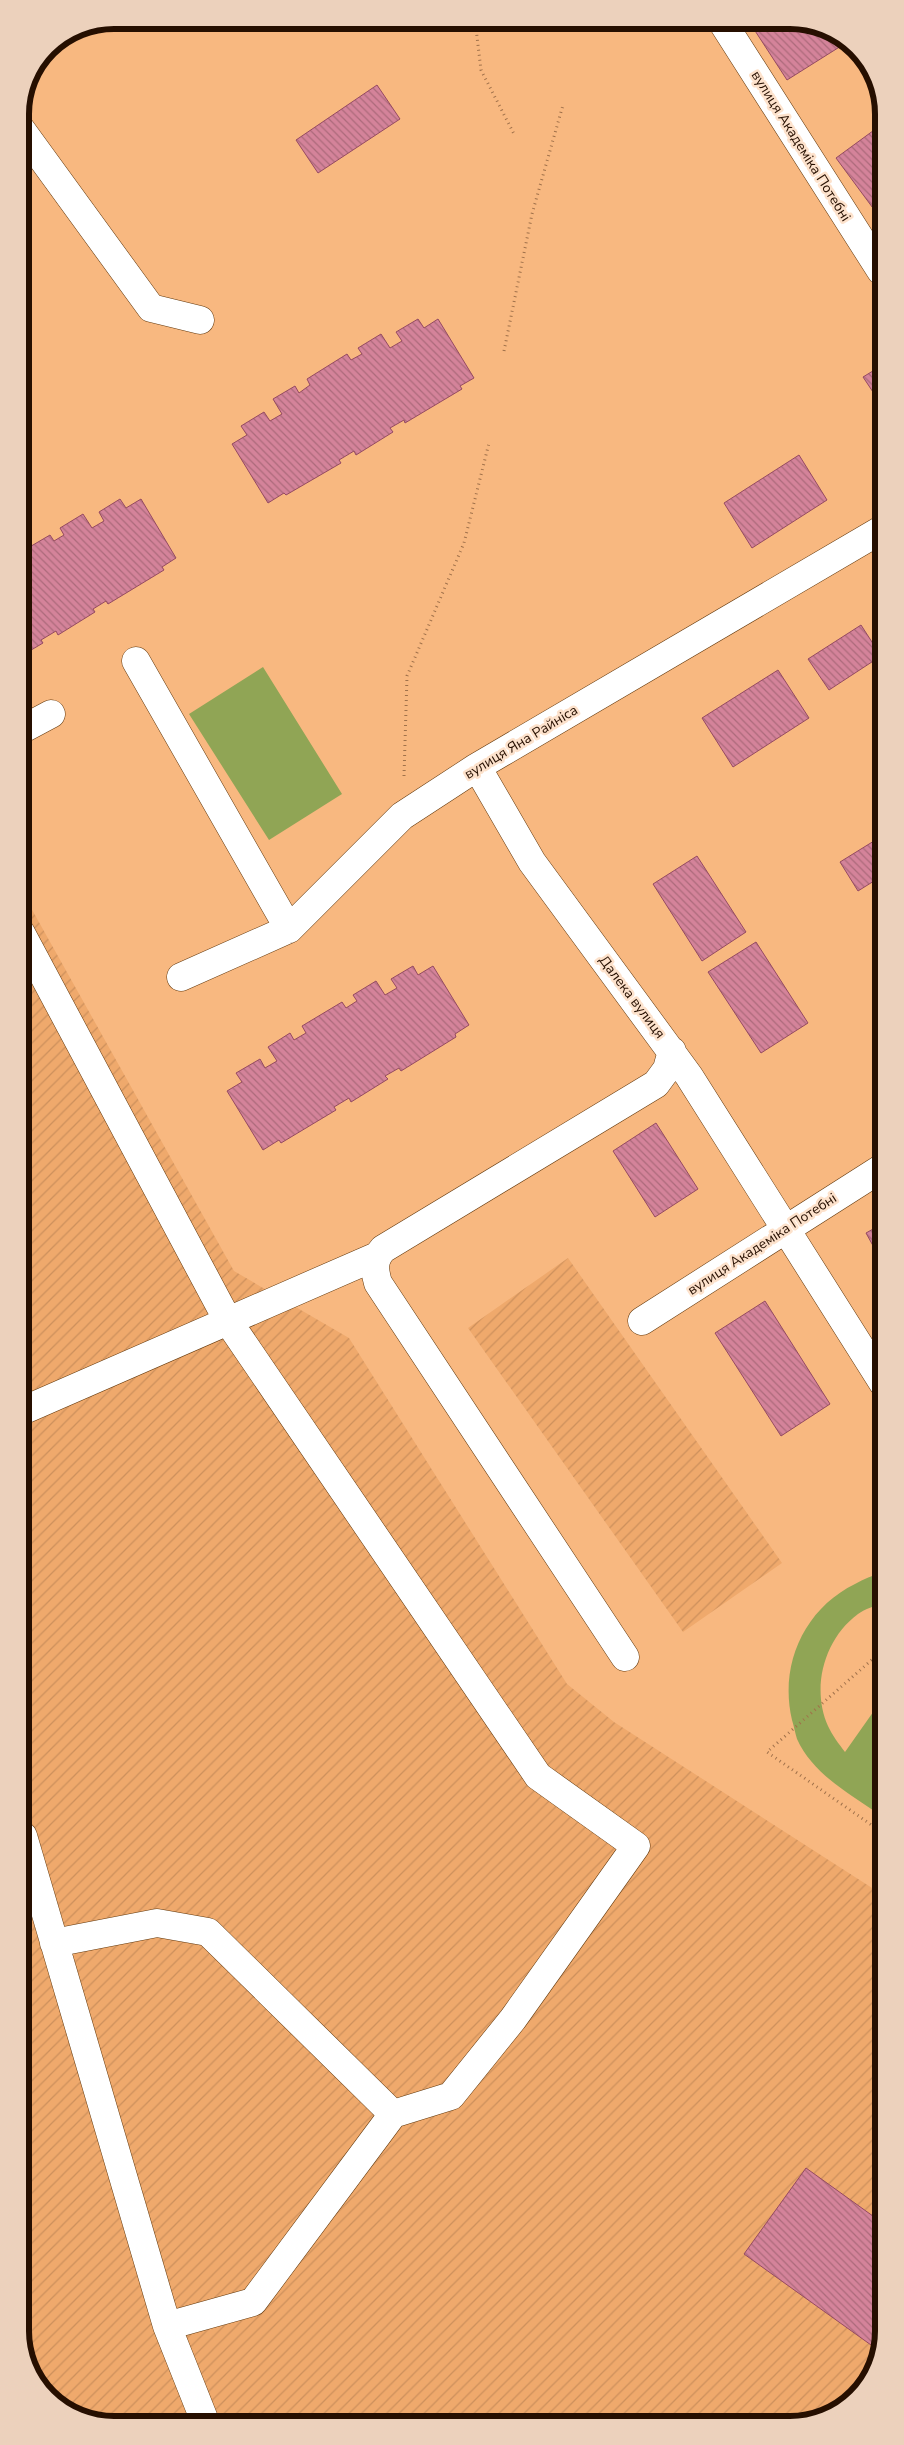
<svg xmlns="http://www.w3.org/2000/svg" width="904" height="2445" font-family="'Nunito Sans',sans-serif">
  <defs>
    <pattern id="industrial-furrows" width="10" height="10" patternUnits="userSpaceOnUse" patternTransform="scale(1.25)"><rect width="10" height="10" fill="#efa96c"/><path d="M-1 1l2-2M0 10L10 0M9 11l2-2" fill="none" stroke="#cd905c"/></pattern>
    <pattern id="building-back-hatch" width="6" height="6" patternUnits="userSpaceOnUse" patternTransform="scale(1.25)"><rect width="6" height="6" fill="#d4839a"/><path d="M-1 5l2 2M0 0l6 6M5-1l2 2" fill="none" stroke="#ac6a7b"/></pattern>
  </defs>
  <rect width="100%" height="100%" fill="#f8b880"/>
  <path fill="url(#industrial-furrows)" d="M 21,890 L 234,1271 L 349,1338 L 567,1684 L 614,1722 L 883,1895 L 884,2332 L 865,2389 L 815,2422 L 107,2425 L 52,2402 L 23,2356 Z
    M 568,1258 L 782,1563 L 683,1632 L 468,1328 Z"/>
  <path fill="#90a555" d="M 263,667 L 342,794 L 269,840 L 189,714 Z
    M 883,1574 L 883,1603 C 875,1606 865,1609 858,1614 C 824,1639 811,1688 828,1726 C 832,1735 839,1744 845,1752 L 883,1698 L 883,1817 C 851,1794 814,1776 797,1739 C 795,1733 794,1726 792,1720 C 779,1665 804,1609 855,1584 C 864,1579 872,1575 883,1574 Z"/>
  <path fill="url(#building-back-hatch)" stroke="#954a61" d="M 565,20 L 585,20 L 572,30 Z
    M 748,20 L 797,20 L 849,41 L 787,80 Z
    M 377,85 L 400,119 L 318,173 L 296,140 Z
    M 881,125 L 881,219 L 836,158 Z
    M 418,319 L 424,328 L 438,319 L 474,378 L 460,386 L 462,389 L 405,423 L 404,420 L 390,428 L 393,432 L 356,455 L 354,451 L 339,460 L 341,463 L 286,495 L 284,493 L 268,503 L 232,444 L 247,435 L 241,426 L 264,412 L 270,421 L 282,414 L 273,399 L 295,386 L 299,393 L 310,385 L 307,379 L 347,354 L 351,360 L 362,354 L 358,348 L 381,334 L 390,348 L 402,341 L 396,332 Z
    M 881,366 L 881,404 L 863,377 Z
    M 799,455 L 827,500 L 752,548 L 724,503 Z
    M 120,499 L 126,508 L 141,499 L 176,558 L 162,567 L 164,570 L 108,604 L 106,601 L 93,609 L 95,612 L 58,635 L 56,631 L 41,640 L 43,643 L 21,656 L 21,552 L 50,535 L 54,541 L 64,535 L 60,528 L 83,514 L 92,528 L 104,521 L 99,512 Z
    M 861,625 L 881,656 L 829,690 L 808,659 Z
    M 778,670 L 809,718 L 733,767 L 702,718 Z
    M 882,836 L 882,876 L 858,891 L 840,862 Z
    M 697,856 L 746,932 L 702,961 L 653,884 Z
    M 756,942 L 808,1023 L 761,1053 L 708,972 Z
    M 413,966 L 418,975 L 433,966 L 469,1025 L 455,1034 L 456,1037 L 401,1071 L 399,1068 L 385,1076 L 388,1079 L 351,1102 L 349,1098 L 334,1107 L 336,1110 L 281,1143 L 279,1140 L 263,1150 L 227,1091 L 242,1082 L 236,1073 L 260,1059 L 265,1068 L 277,1061 L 268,1047 L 290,1033 L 294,1040 L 306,1033 L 302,1026 L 342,1002 L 346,1008 L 357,1001 L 353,995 L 376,981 L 385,995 L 397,988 L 391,979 Z
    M 656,1123 L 698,1189 L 655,1217 L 613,1151 Z
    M 882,1224 L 882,1262 L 866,1233 Z
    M 765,1301 L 830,1404 L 781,1436 L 715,1333 Z
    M 806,2168 L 884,2224 L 884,2332 L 878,2350 L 744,2254 Z"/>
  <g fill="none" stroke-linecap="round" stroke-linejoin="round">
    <g stroke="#64390c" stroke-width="29">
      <path id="minor" d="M 721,20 L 881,271
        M 20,128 L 151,308 L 200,320
        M 136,661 L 289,929
        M 21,730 L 51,714
        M 477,767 L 532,862 L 689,1076 L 883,1383
        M 21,933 L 228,1321 L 538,1776 L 636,1846 L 513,2019 L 451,2096 L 393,2114
        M 181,977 L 289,929 L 402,816 L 477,767 L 881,530
        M 642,1321 L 882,1168
        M 22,1411 L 377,1256
        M 625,1657 L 378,1283 C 374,1269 373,1260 383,1249 L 656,1084 L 667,1069 L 672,1051
        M 23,1836 L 167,2326 L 206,2424
        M 54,1943 L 157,1923 L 208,1932 L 393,2114 L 253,2302 L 167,2326"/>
    </g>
    <path stroke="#a0714a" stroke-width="3" stroke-dasharray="1 4" stroke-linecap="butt" d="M 475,20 L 481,70 L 514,134
      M 504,351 L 532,214 L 563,105
      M 404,776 L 407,676 L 464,543 L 489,443
      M 883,1650 L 767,1752 L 883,1833"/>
    <use href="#minor" stroke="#fff" stroke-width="28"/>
  </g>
  <g text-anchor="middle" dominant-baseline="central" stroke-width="5" stroke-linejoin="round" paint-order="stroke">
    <g font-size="14" fill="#260f00" stroke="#fde2cc">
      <text transform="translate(801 146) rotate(58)">вулиця Академіка Потебні</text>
      <text transform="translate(521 742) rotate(-31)">вулиця Яна Райніса</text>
      <text transform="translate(632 997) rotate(53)">Далека вулиця</text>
      <text transform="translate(762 1244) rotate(-33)">вулиця Академіка Потебні</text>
    </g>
  </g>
  <path d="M0 0H904V2445H0ZM114 29H790A85 85 0 0 1 875 114V2331A85 85 0 0 1 790 2416H114A85 85 0 0 1 29 2331V114A85 85 0 0 1 114 29Z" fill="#ecd1bc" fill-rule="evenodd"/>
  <path fill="none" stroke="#260f00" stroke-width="6" d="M114 29H790A85 85 0 0 1 875 114V2331A85 85 0 0 1 790 2416H114A85 85 0 0 1 29 2331V114A85 85 0 0 1 114 29Z"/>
</svg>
